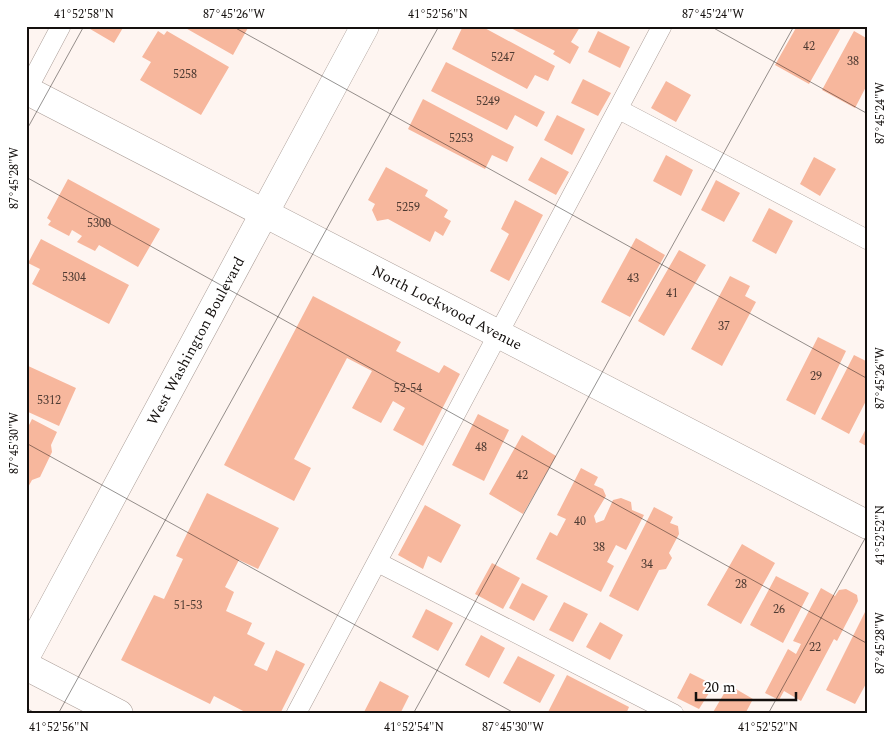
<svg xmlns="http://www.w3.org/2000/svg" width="894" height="740" font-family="Spectral,serif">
  <rect width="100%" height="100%" fill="#fef5f1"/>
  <path fill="#f7b79d" d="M 85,26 L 124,26 L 114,43 Z
    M 182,26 L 249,26 L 233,55 Z
    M 463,26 L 481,26 L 555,66 L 548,81 L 535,75 L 527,89 L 452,49 Z
    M 507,26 L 578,26 L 580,27 L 571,42 L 579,47 L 570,64 L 553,54 L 555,51 Z
    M 797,26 L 842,26 L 809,84 L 775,65 Z
    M 158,31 L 164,35 L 167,31 L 229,67 L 201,115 L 140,80 L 151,62 L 142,57 Z
    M 598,31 L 630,47 L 620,68 L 588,52 Z
    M 854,31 L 868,39 L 868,83 L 855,108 L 822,90 Z
    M 446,62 L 545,112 L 537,127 L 515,115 L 507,130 L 431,91 Z
    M 583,79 L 611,93 L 598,116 L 571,103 Z
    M 666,81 L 691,95 L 676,122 L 651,108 Z
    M 423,99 L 514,147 L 507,162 L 492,155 L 485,169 L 408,129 Z
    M 557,115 L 585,129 L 572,155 L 544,140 Z
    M 666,155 L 693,170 L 681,196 L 653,181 Z
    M 541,157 L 569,172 L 556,195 L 528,180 Z
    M 814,157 L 836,169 L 820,196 L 800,184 Z
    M 386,167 L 428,190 L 425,196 L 448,210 L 444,217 L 451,221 L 443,236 L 435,231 L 430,242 L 388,219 L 377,221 L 372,210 L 375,204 L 368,200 Z
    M 68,179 L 160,229 L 138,267 L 99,245 L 95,251 L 77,242 L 82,236 L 72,230 L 69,236 L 48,225 L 51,221 L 47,218 Z
    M 716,180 L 740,193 L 724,222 L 701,210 Z
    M 515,200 L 543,215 L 509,281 L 490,271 L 509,234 L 501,229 Z
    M 769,208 L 793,221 L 776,254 L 752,241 Z
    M 636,238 L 665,255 L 630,317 L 601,302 Z
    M 41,239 L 129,285 L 109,324 L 32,284 L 40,269 L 28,263 Z
    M 679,250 L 706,265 L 664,336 L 638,321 Z
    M 730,276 L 750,286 L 745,296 L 756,302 L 722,366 L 691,349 Z
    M 313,296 L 401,342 L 396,351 L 439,373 L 444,365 L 460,374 L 423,446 L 393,430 L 405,408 L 393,401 L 381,423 L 352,408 L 372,371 L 347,358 L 294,459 L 311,468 L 294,501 L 224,465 Z
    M 818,337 L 846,351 L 815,415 L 786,400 Z
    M 854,355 L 868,362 L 868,397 L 849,434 L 821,419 Z
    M 26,365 L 76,388 L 59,426 L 26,411 Z
    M 478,414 L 509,430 L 484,481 L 452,465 Z
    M 32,419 L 57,432 L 51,445 L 52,452 L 40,477 L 32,480 L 26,491 L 26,423 L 29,425 Z
    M 868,425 L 868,447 L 859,442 Z
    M 522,435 L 556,456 L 523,514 L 489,494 Z
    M 581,468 L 598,477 L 594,485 L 603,489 L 606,496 L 594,516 L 596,523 L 604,520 L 613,500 L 621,498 L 631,502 L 632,510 L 644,515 L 626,550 L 616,545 L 607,562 L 614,566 L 601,592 L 536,559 L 550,532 L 557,536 L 566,519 L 557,515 Z
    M 207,493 L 279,528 L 258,569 L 239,560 L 225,587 L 234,592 L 226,611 L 252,623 L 247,634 L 265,643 L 254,665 L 267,671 L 276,650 L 305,664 L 280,714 L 249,714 L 214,696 L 210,704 L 121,660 L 154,595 L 164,599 L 183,559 L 176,556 Z
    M 425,505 L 461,525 L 441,563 L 428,556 L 423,569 L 398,555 Z
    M 654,507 L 673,517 L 670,523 L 678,526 L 679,534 L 669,553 L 672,558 L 666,569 L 659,570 L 638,611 L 609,596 Z
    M 742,544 L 775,563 L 741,624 L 707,605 Z
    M 492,563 L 520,578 L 503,609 L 475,594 Z
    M 776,576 L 809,593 L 783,643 L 750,625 Z
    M 522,583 L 548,596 L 534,621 L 509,608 Z
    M 821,588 L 835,596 L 839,590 L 846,589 L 857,595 L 858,601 L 837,641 L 834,639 L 801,701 L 784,691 L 779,700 L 765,693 L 788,649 L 796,654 L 801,644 L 793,641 Z
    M 564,602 L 588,614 L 573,642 L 549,630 Z
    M 426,609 L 453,623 L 438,651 L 412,637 Z
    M 866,610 L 868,611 L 868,680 L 855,704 L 826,690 Z
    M 600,622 L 623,635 L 610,660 L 586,647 Z
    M 481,635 L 505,648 L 489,678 L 465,665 Z
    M 518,656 L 555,675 L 540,703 L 503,683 Z
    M 690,673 L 714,685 L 699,709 L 677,698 Z
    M 567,675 L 629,707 L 626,714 L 547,714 Z
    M 380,681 L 409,696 L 400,714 L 363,714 Z
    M 729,685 L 753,699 L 745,714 L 712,714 Z"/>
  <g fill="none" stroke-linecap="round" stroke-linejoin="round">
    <g stroke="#ab9e98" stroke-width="20">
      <path id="service" d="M 26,92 L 61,26
        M 618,109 L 868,240
        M 377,562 L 674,714
        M 296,714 L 662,26"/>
    </g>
    <g stroke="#ab9e98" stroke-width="29">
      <g id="minor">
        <path id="s1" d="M 26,90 L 868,525"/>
        <path d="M 26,666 L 119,714"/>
      </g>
    </g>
    <g stroke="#ab9e98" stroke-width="29">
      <g id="tertiary">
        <path id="s2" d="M 26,656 L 365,26"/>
      </g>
    </g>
    <use href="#service" stroke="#fff" stroke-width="19"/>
    <use href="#minor" stroke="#fff" stroke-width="28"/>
    <use href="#tertiary" stroke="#fff" stroke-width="28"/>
  </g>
  <path fill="none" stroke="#14100e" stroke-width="1" stroke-opacity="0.45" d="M 232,26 L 868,379M 710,26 L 868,114M 26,131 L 84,26M 26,177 L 868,644M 26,443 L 516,714M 26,708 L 37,714M 58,714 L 439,26M 413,714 L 794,26M 768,714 L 868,533"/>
  <g text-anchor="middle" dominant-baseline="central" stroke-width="4.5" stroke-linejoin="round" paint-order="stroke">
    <g font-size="12" fill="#4d3a32">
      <text x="809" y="46">42</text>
      <text x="503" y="57">5247</text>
      <text x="853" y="61">38</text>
      <text x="185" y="74">5258</text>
      <text x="488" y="101">5249</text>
      <text x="461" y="138">5253</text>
      <text x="408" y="207">5259</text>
      <text x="99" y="223">5300</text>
      <text x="74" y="277">5304</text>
      <text x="633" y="278">43</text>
      <text x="672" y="293">41</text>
      <text x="724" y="326">37</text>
      <text x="816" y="376">29</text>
      <text x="408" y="388">52-54</text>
      <text x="49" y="400">5312</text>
      <text x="481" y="447">48</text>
      <text x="522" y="475">42</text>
      <text x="580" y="521">40</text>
      <text x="599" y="547">38</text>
      <text x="647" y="564">34</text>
      <text x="741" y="584">28</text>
      <text x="188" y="605">51-53</text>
      <text x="779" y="609">26</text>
      <text x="815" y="647">22</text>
    </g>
    <g font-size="15" fill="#14100e" stroke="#fff">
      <text stroke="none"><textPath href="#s1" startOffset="474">North Lockwood Avenue</textPath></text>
      <text stroke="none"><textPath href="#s2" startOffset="358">West Washington Boulevard</textPath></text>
    </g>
  </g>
  <rect width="894" height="740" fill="none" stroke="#ffffff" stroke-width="55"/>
  <path d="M696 692v8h100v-8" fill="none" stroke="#14100e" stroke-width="2.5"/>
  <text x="704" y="692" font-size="15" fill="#14100e" stroke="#ffffff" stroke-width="4" paint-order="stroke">20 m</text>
  <rect x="28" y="28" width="838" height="684" fill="none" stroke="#14100e" stroke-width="2"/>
  <g font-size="12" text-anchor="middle" fill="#14100e">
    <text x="84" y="18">41°52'58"N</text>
    <text x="234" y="18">87°45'26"W</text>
    <text x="438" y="18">41°52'56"N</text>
    <text x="713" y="18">87°45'24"W</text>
    <text transform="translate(880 113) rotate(-90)" y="4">87°45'24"W</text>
    <text transform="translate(14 178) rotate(-90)" y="4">87°45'28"W</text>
    <text transform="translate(880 378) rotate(-90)" y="4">87°45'26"W</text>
    <text transform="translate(14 443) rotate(-90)" y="4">87°45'30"W</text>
    <text transform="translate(880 535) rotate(-90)" y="4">41°52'52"N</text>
    <text transform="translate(880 643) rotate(-90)" y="4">87°45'28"W</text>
    <text x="59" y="731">41°52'56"N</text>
    <text x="414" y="731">41°52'54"N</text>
    <text x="513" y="731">87°45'30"W</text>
    <text x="768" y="731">41°52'52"N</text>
  </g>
</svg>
